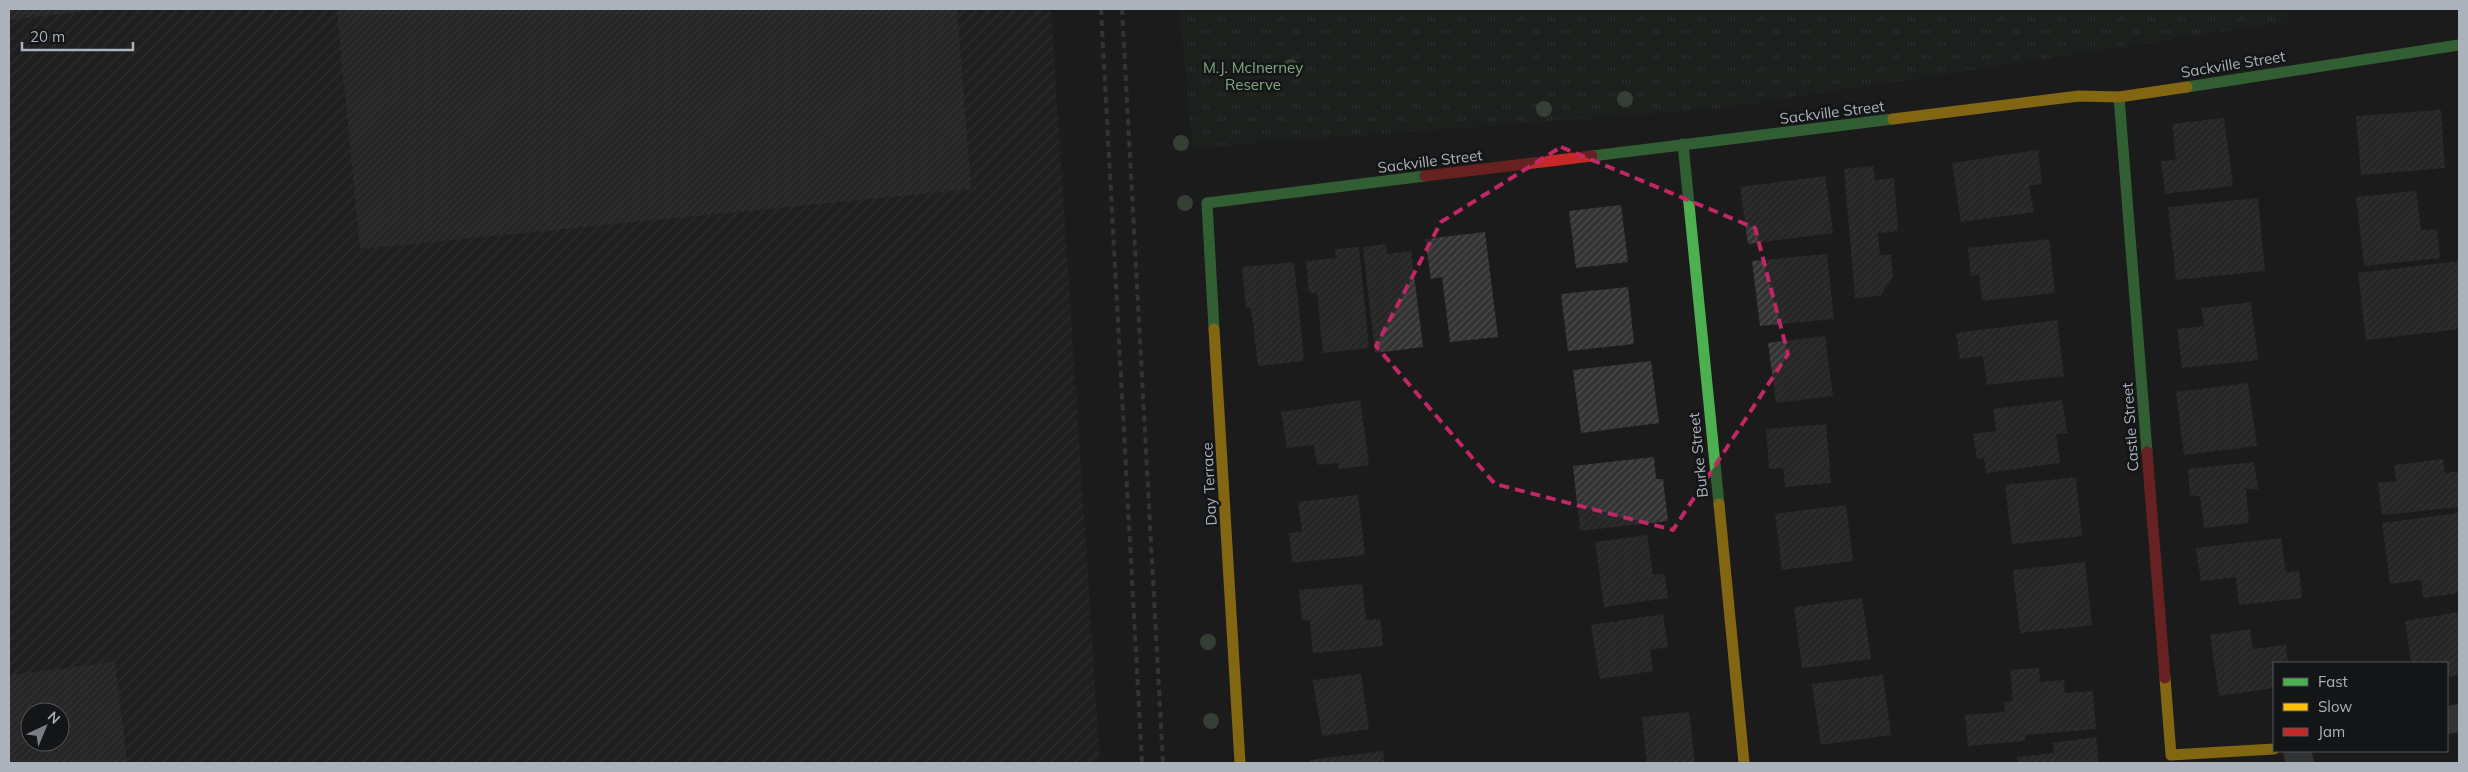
<svg xmlns="http://www.w3.org/2000/svg" width="2468" height="772" font-family="Mulish,sans-serif">
  <defs>
    <pattern id="industrial-furrows" width="10" height="10" patternUnits="userSpaceOnUse" patternTransform="scale(1.25)"><rect width="10" height="10" fill="#242527"/><path d="M-1 1l2-2M0 10L10 0M9 11l2-2" fill="none" stroke="#414244"/></pattern>
    <pattern id="park-tufts" width="24" height="20" patternUnits="userSpaceOnUse" patternTransform="scale(1.25)"><rect width="24" height="20" fill="#1e261f"/><path d="M3 7l-1-3M5 7V3M7 7l1-3M15 17l-1-3M17 17v-4M19 17l1-3" fill="none" stroke="#3c433e"/></pattern>
    <pattern id="building-hatch" width="6" height="6" patternUnits="userSpaceOnUse" patternTransform="scale(1.25)"><rect width="6" height="6" fill="#333"/><path d="M-1 1l2-2M0 6l6-6M5 7l2-2" fill="none" stroke="#4e4e4f"/></pattern>
  </defs>
  <rect width="100%" height="100%" fill="#1b1b1b"/>
  <path fill="url(#industrial-furrows)" fill-rule="evenodd" d="M 9,9 L 1051,9 L 1100,763 L 9,763 ZM 30,712 L 60,712 L 60,742 L 30,742 Z"/>
  <path fill="url(#park-tufts)" d="M 1179,9 L 2287,9 L 2288,22 L 1715,109 L 1253,143 L 1193,149 Z"/>
  <path fill="url(#building-hatch)" fill-rule="evenodd" d="M 9,9 L 97,9 L 97,10 L 9,20 Z
    M 337,9 L 957,9 L 971,189 L 360,249 Z
    M 2441,110 L 2445,168 L 2361,175 L 2356,116 Z
    M 2224,118 L 2233,186 L 2165,194 L 2161,161 L 2176,160 L 2172,124 Z
    M 2038,150 L 2042,184 L 2029,186 L 2034,212 L 1961,222 L 1952,163 Z
    M 1873,166 L 1875,180 L 1894,178 L 1898,231 L 1878,233 L 1880,255 L 1891,255 L 1893,277 L 1880,296 L 1855,298 L 1844,169 Z
    M 1825,176 L 1833,233 L 1748,244 L 1740,187 Z
    M 2416,191 L 2421,230 L 2437,229 L 2440,258 L 2364,266 L 2356,197 Z
    M 2258,198 L 2265,271 L 2176,280 L 2168,207 Z
    M 1621,205 L 1628,262 L 1576,268 L 1569,211 Z
    M 1485,232 L 1498,337 L 1450,342 L 1442,277 L 1431,279 L 1425,239 Z
    M 2049,239 L 2055,293 L 1982,301 L 1979,274 L 1971,276 L 1968,248 Z
    M 1386,244 L 1387,254 L 1411,251 L 1423,347 L 1375,353 L 1363,247 Z
    M 1359,247 L 1369,348 L 1323,353 L 1317,293 L 1309,293 L 1306,261 L 1336,258 L 1335,249 Z
    M 1827,254 L 1834,319 L 1760,326 L 1752,261 Z
    M 2459,261 L 2459,329 L 2366,340 L 2358,273 Z
    M 1294,262 L 1304,361 L 1258,366 L 1251,308 L 1246,308 L 1242,267 Z
    M 1628,287 L 1634,344 L 1568,351 L 1561,294 Z
    M 2251,302 L 2258,360 L 2182,368 L 2177,329 L 2204,326 L 2201,308 Z
    M 2057,320 L 2064,376 L 1987,385 L 1983,356 L 1960,359 L 1956,333 Z
    M 1825,336 L 1833,396 L 1776,403 L 1768,343 Z
    M 1651,361 L 1659,423 L 1581,433 L 1573,370 Z
    M 2248,383 L 2257,446 L 2184,455 L 2176,392 Z
    M 1360,400 L 1369,465 L 1339,469 L 1338,463 L 1317,465 L 1314,445 L 1287,448 L 1281,412 Z
    M 2062,400 L 2067,433 L 2056,434 L 2060,463 L 1986,473 L 1984,458 L 1977,459 L 1973,434 L 1996,431 L 1993,409 Z
    M 1826,424 L 1831,483 L 1785,487 L 1783,468 L 1769,469 L 1766,429 Z
    M 1654,457 L 1656,479 L 1663,479 L 1668,521 L 1580,531 L 1573,466 Z
    M 2443,459 L 2445,473 L 2459,471 L 2459,507 L 2382,515 L 2378,483 L 2396,481 L 2394,465 Z
    M 2254,462 L 2258,489 L 2246,489 L 2249,523 L 2204,528 L 2200,496 L 2190,496 L 2188,469 Z
    M 2076,477 L 2082,536 L 2012,544 L 2005,485 Z
    M 1358,495 L 1365,555 L 1292,563 L 1289,533 L 1302,532 L 1298,502 Z
    M 1846,505 L 1853,561 L 1782,570 L 1775,514 Z
    M 2459,513 L 2459,593 L 2423,598 L 2421,580 L 2390,584 L 2382,523 Z
    M 1647,535 L 1653,575 L 1664,574 L 1668,598 L 1604,607 L 1595,542 Z
    M 2281,538 L 2286,573 L 2299,571 L 2302,598 L 2239,605 L 2236,577 L 2201,581 L 2196,548 Z
    M 2085,562 L 2092,625 L 2020,633 L 2013,570 Z
    M 1362,584 L 1366,620 L 1380,619 L 1383,646 L 1313,653 L 1310,620 L 1302,620 L 1299,590 Z
    M 1862,598 L 1871,659 L 1802,668 L 1794,607 Z
    M 2459,612 L 2459,675 L 2447,677 L 2447,663 L 2411,663 L 2405,621 Z
    M 1663,614 L 1668,647 L 1650,650 L 1653,671 L 1600,679 L 1591,625 Z
    M 2250,629 L 2253,649 L 2286,645 L 2288,663 L 2274,663 L 2274,688 L 2219,696 L 2210,635 Z
    M 115,662 L 127,763 L 9,763 L 9,675 ZM 30,712 L 60,712 L 60,742 L 30,742 Z
    M 2039,668 L 2040,682 L 2064,680 L 2065,693 L 2093,691 L 2096,729 L 2025,735 L 2025,741 L 1968,746 L 1965,715 L 2005,712 L 2004,702 L 2013,701 L 2010,670 Z
    M 1361,674 L 1369,729 L 1322,736 L 1313,680 Z
    M 1883,675 L 1891,735 L 1821,745 L 1812,684 Z
    M 1689,712 L 1695,763 L 1647,763 L 1642,717 Z
    M 2096,737 L 2099,763 L 2018,763 L 2017,757 L 2054,753 L 2053,743 Z
    M 1383,751 L 1385,763 L 1311,763 L 1310,760 Z"/>
  <g fill="none" stroke-linecap="round" stroke-linejoin="round">
    <path stroke="#4e5054" stroke-width="28" d="M 2447,720 L 2459,718
      M 2297,751 L 2300,763"/>
    <path stroke="#4caf50" stroke-width="11" d="M 2187,87 L 2459,45
      M 2119,97 L 2147,452
      M 1683,144 L 1719,504
      M 1592,156 L 1893,119
      M 1214,329 L 1207,203 L 1425,176"/>
    <path stroke="#ffc107" stroke-width="11" d="M 1893,119 L 2079,96 L 2119,97 L 2187,87
      M 1214,329 L 1240,763
      M 1719,504 L 1744,763
      M 2165,678 L 2171,755 L 2274,749"/>
    <path stroke="#c62828" stroke-width="11" d="M 1425,176 L 1592,156
      M 2147,452 L 2165,678"/>
    <path stroke="#4e5053" stroke-width="4" stroke-dasharray="6 5" stroke-linecap="butt" d="M 1101,9 L 1142,763
      M 1122,9 L 1163,763"/>
  </g>
  <g fill="#546954">
    <circle cx="1291" cy="67" r="8"/>
    <circle cx="1625" cy="99" r="8"/>
    <circle cx="1544" cy="109" r="8"/>
    <circle cx="1181" cy="143" r="8"/>
    <circle cx="1185" cy="203" r="8"/>
    <circle cx="1208" cy="642" r="8"/>
    <circle cx="1211" cy="721" r="8"/>
  </g>
  <path d="M0 0H2468V772H0ZM 1561,147 L 1755,228 L 1788,354 L 1673,530 L 1495,484 L 1376,346 L 1441,222 Z" fill="#1b1b1b" fill-opacity=".55" fill-rule="evenodd"/>
  <path fill="none" stroke="#c02765" stroke-width="4" stroke-dasharray="10 6" stroke-linejoin="round" d="M 1561,147 L 1755,228 L 1788,354 L 1673,530 L 1495,484 L 1376,346 L 1441,222 Z"/>
  <g text-anchor="middle" dominant-baseline="central" stroke-width="5" stroke-linejoin="round" paint-order="stroke">
    <g font-size="15" fill="#abb2bc" stroke="#141517">
      <text transform="translate(2233 64) rotate(-9)">Sackville Street</text>
      <text transform="translate(1832 112) rotate(-7)">Sackville Street</text>
      <text transform="translate(1430 161) rotate(-7)">Sackville Street</text>
      <text transform="translate(2130 427) rotate(-94)">Castle Street</text>
      <text transform="translate(1698 455) rotate(-96)">Burke Street</text>
      <text transform="translate(1209 484) rotate(-93)">Day Terrace</text>
    </g>
    <g font-size="15" fill="#82a882" stroke="#141517">
      <text x="1253" y="67">M.J. McInerney<tspan x="1253" dy="17">Reserve</tspan></text>
    </g>
  </g>
  <rect width="2468" height="772" fill="none" stroke="#abb2bc" stroke-width="20"/>
  <rect x="2273" y="662" width="175" height="90" fill="#141517" stroke="#505459"/>
  <rect x="2283" y="678" width="25" height="8" fill="#4caf50" stroke="#505459"/>
  <text x="2318" y="687" font-size="15" fill="#abb2bc">Fast</text>
  <rect x="2283" y="703" width="25" height="8" fill="#ffc107" stroke="#505459"/>
  <text x="2318" y="712" font-size="15" fill="#abb2bc">Slow</text>
  <rect x="2283" y="728" width="25" height="8" fill="#c62828" stroke="#505459"/>
  <text x="2318" y="737" font-size="15" fill="#abb2bc">Jam</text>
  <g transform="translate(45 727) rotate(44)"><circle r="24" fill="#141517" stroke="#505459"/>
  <path d="M0-4L9 19L0 12L-9 19Z" fill="#797d84"/>
  <text y="-8" font-size="14" font-weight="bold" text-anchor="middle" fill="#abb2bc">N</text>
  </g>
  <path d="M22 42v8h111v-8" fill="none" stroke="#abb2bc" stroke-width="2.5"/>
  <text x="30" y="42" font-size="15" fill="#abb2bc" stroke="#141517" stroke-width="4" paint-order="stroke">20 m</text>
</svg>
